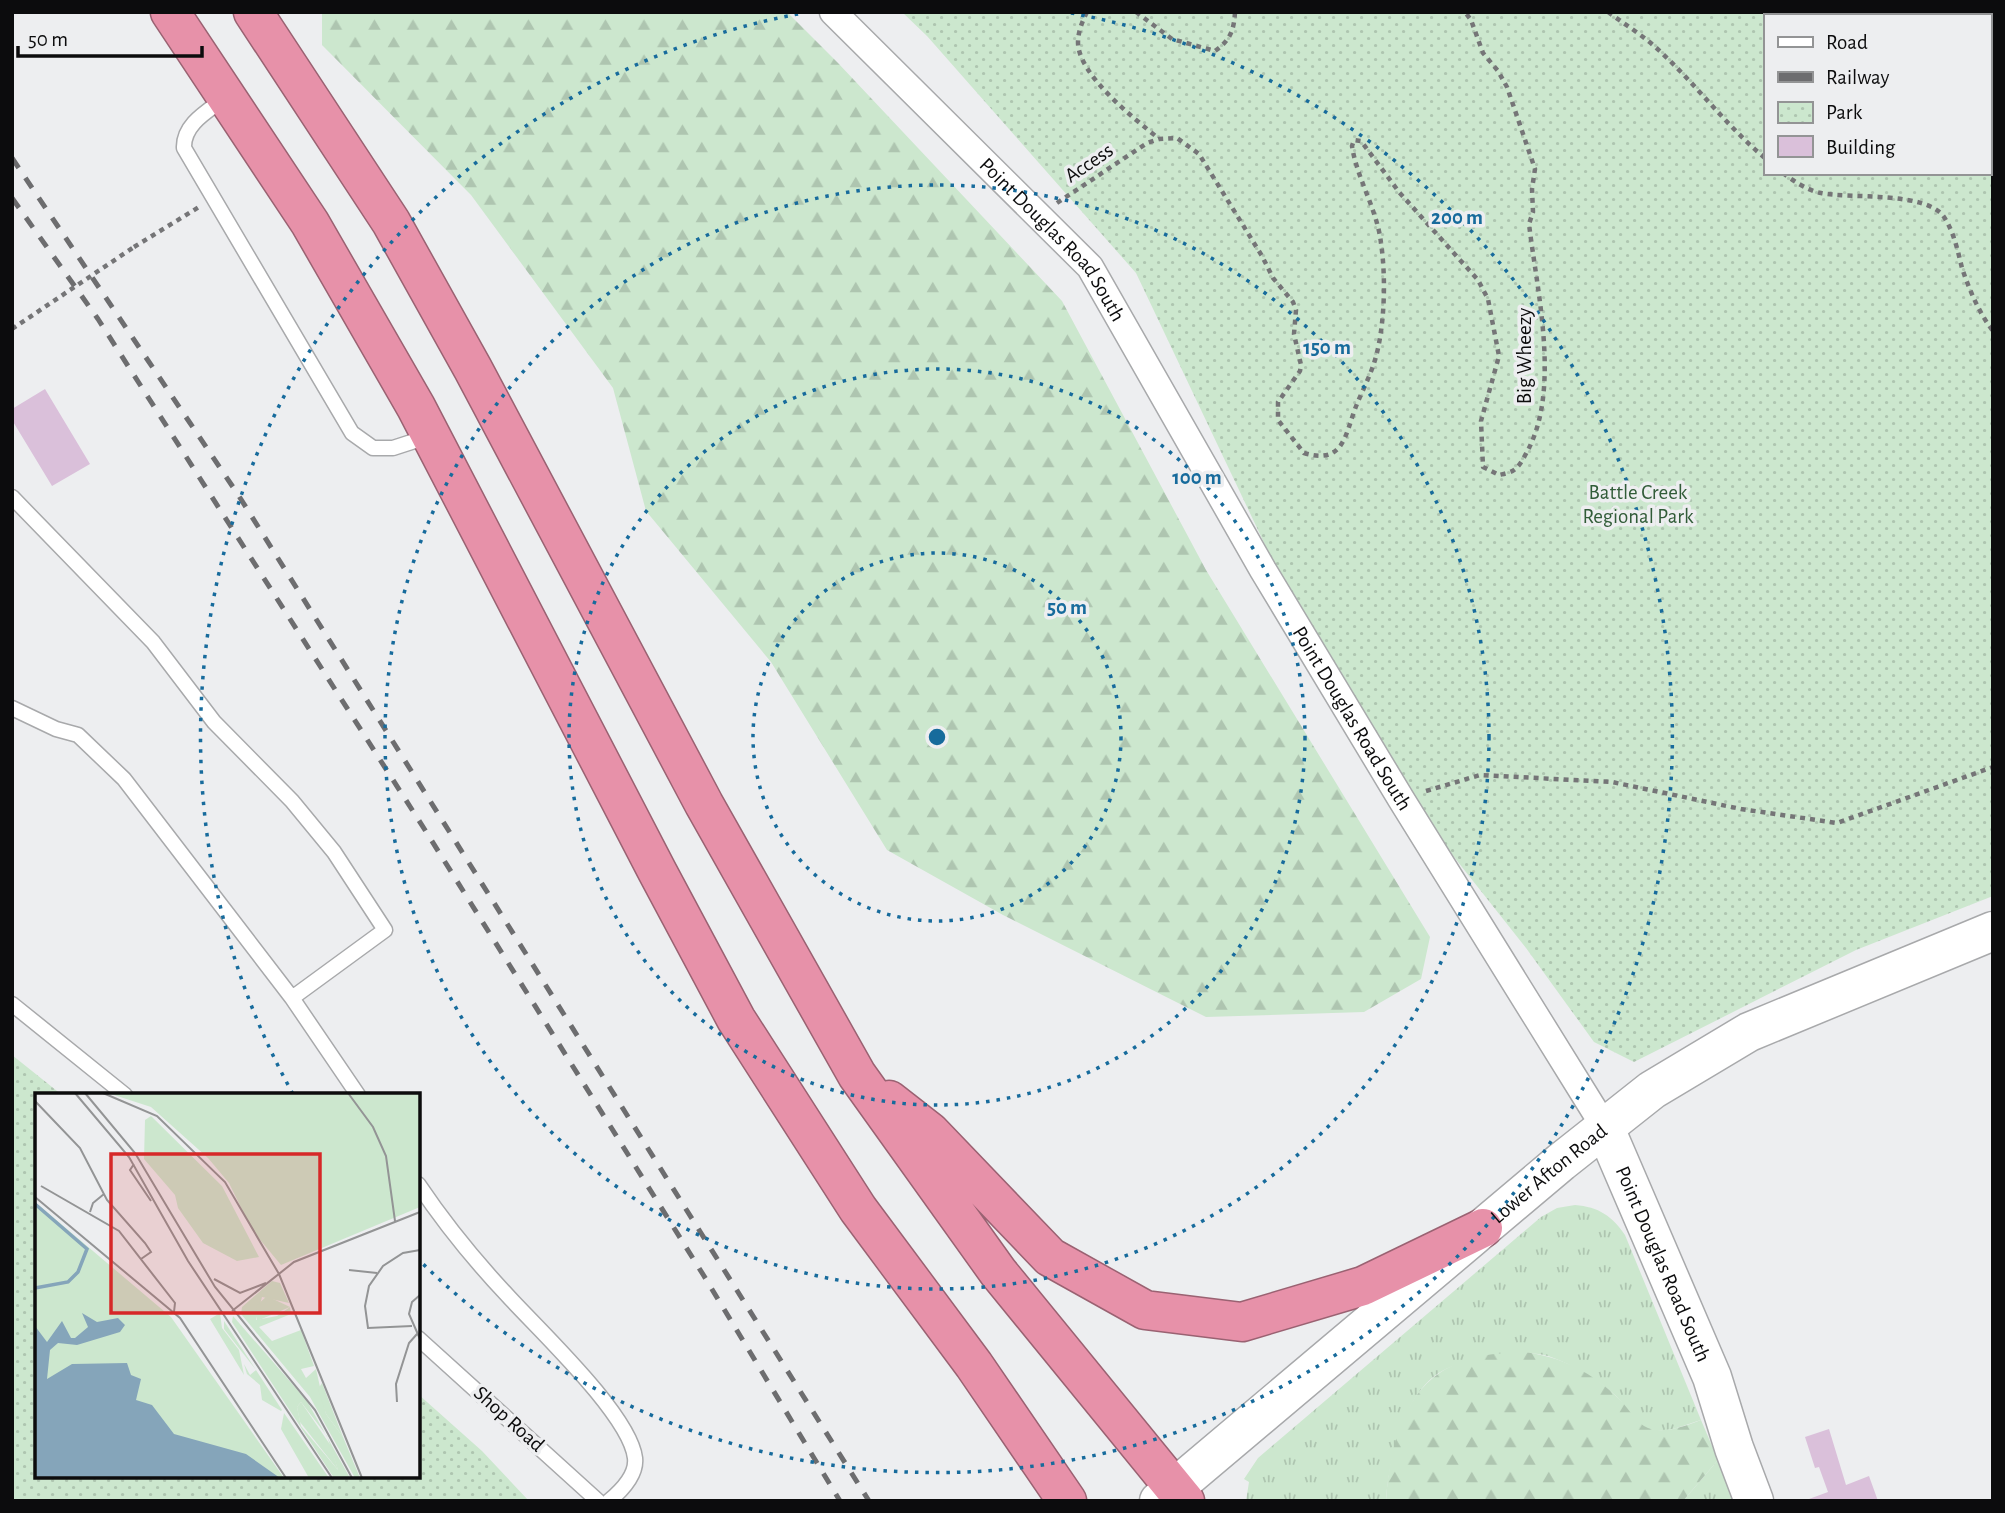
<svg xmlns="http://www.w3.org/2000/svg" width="2005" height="1513" font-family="'Alegreya Sans',sans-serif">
  <defs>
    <pattern id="grass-tufts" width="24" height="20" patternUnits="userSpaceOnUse" patternTransform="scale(1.75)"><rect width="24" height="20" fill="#cce7ce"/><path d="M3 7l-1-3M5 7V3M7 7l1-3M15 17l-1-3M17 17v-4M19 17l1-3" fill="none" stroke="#aec5b0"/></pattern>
    <pattern id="forest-firs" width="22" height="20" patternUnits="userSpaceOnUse" patternTransform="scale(1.75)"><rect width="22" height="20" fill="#cce7ce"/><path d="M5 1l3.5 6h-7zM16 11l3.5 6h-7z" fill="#aec5b0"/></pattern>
    <pattern id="park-dots" width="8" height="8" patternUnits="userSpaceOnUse" patternTransform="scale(1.75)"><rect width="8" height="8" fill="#cce7ce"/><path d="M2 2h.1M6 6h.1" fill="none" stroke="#aec5b0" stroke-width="1.8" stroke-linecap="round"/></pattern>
  </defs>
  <rect width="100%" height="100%" fill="#edeef0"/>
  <path fill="url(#grass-tufts)" d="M 1575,1205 C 1599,1207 1612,1216 1625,1235 L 1701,1420 C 1685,1425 1666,1434 1649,1429 C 1635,1425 1626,1405 1615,1395 C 1603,1384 1589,1376 1575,1368 C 1542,1349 1523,1351 1488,1359 C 1474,1362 1458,1363 1446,1369 C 1404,1388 1389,1460 1386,1501 L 1246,1501 L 1249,1482 L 1244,1479 L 1258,1458 L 1541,1217 L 1557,1208 Z
    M 1718,1460 L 1734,1501 L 1683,1501 Z"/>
  <path fill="url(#forest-firs)" d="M 322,12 L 787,12 L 838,63 L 1062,301 L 1206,570 L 1430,937 L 1421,979 L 1364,1012 L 1206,1017 L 1003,915 L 887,850 L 771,662 L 646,511 L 613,388 L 471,195 L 322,45 Z
    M 1519,1352 C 1557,1354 1594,1373 1621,1401 C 1629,1409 1637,1424 1648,1428 C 1665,1434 1685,1426 1701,1420 L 1718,1460 L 1683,1501 L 1386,1501 C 1389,1456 1400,1398 1441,1372 C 1464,1357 1493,1353 1519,1352 Z"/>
  <path fill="url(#park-dots)" fill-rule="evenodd" d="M 902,12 L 1993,12 L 1993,896 L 1856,950 L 1634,1062 L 1594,1042 L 1526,948 L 1352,728 L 1136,273 L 927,36 ZM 1765,16 L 1989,16 L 1989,173 L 1765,173 Z
    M 12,1055 L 62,1095 L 37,1095 L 37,1476 L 418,1476 L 418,1394 L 482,1451 L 529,1501 L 12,1501 Z"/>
  <path fill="#dac0da" d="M 45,389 L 90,464 L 52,486 L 12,420 L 12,409 Z
    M 1829,1429 L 1846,1485 L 1869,1476 L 1878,1501 L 1810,1501 L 1809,1499 L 1828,1492 L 1819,1467 L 1815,1468 L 1805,1437 Z"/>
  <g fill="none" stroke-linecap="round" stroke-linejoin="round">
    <g stroke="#a8a9ab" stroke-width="17">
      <path id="lane" d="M 225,98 C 208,111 183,124 184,148 L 352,433 L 373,448 L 393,448 L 430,436
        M 12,497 L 153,642 L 214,722 L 292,801 L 334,852 L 385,930 L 292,998
        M 12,708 L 56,729 L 78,735 L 124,779 L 292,998 L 358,1095
        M 12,1004 L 125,1095
        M 418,1184 C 445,1224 475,1261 508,1296 C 539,1330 630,1415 635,1458 C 637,1475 621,1491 609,1501
        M 418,1338 L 598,1501"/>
    </g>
    <g stroke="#a8a9ab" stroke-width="29">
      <g id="street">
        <path id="s1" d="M 833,12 L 1090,267 L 1263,570 L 1401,799 L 1604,1126"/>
      </g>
    </g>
    <g stroke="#a8a9ab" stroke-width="41">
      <g id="secondary">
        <path id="s2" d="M 1604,1126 L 1712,1377 L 1734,1448 L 1754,1501"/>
        <path id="s3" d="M 1159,1501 L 1561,1162 L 1652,1090 L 1749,1032 L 1993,931"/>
      </g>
    </g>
    <g stroke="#9a6272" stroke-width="41">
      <path id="highway" d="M 170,12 L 310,223 L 416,407 L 657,871 L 736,1019 L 858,1209 L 974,1365 L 1067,1501
        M 253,12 L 391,222 L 473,369 L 704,804 L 857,1075 L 998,1272 L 1185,1501
        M 889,1100 L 930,1132 L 1050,1257 L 1145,1310 L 1242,1322 L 1363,1286 L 1483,1228"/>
    </g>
    <path stroke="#757577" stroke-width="4.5" stroke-dasharray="5 5" stroke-linecap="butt" d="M 1087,12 C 1082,22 1078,32 1078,43 C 1079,76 1135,119 1158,138
      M 1136,12 L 1172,39 L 1215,51 C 1230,40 1234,31 1235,12
      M 1608,12 C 1623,23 1639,33 1653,45 C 1693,80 1724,124 1765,158
      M 1897,12 L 1900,16
      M 1989,107 L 1993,109
      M 1783,173 C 1793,181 1809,191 1821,193 C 1851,199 1926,191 1944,217 C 1954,232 1958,252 1962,268 C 1969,289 1979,313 1993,331
      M 1057,203 L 1147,143 L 1159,139 L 1177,138 L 1199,154 L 1262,256 L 1273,278 L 1293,302 L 1296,310 L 1294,334 L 1301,365 L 1300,371 L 1278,402 L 1278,420 L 1304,453 C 1343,465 1345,436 1355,409 C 1361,393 1370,377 1375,360 C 1385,326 1386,277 1381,243 C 1377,209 1357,179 1352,146 L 1354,140 L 1361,141 L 1399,192 L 1478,280 L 1488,299 L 1499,356 L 1481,421 L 1483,467 L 1499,475 C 1503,474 1510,473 1514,470 C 1521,465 1525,455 1529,448 C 1560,386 1537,291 1529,224 L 1533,212 L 1532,189 L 1535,169 L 1507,87 L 1498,71 L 1483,53 L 1471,20 L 1465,12
      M 134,247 L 199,207
      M 1426,791 L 1480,775 L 1612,782 L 1741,809 L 1837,823 L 1993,767"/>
    <use href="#lane" stroke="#fff" stroke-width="14"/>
    <use href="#street" stroke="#fff" stroke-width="26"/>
    <use href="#secondary" stroke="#fff" stroke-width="38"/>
    <use href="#highway" stroke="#e791a9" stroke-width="38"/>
    <path stroke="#6d6d6f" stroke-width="5" stroke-dasharray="12 12" stroke-linecap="butt" d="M 12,158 L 237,493 L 869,1501
      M 12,198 L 98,319 L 425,830 L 704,1276 L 840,1501"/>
    <path stroke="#757577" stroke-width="4.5" stroke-dasharray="5 5" stroke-linecap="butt" d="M 12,329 L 134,247"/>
  </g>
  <g fill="none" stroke="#176b9c" stroke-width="3.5" stroke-dasharray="3.5 7">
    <circle cx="937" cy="737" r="184"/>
    <circle cx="937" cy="737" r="368"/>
    <circle cx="937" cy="737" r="552"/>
    <path d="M293 1094A736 736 0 0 1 803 13M1071 13A736 736 0 1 1 421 1262"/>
  </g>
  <g text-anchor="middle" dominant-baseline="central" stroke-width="7" stroke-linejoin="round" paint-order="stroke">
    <g font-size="21" fill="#0c0c0d" stroke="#edeef0">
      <text transform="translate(1089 163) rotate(-34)">Access</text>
      <text stroke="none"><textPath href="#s1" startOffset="317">Point Douglas Road South</textPath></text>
      <text transform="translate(1524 356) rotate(-90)">Big Wheezy</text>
      <text stroke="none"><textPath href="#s1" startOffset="884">Point Douglas Road South</textPath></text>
      <text stroke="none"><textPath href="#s3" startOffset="509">Lower Afton Road</textPath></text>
      <text stroke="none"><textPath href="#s2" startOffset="150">Point Douglas Road South</textPath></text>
      <text transform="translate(509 1419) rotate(42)">Shop Road</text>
    </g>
    <g font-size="21" fill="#315c38" stroke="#edeef0">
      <text x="1638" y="492">Battle Creek<tspan x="1638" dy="24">Regional Park</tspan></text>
    </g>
  </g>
  <g transform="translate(35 1093)">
    <rect width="385" height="385" fill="#edeef0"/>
    <path d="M 237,188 L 245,190 L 254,210 L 227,204 L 221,227 L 242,223 L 255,214 L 256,221 L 224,234 L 237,248 L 266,237 L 279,273 L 266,276 L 271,285 L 281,276 L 291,321 L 308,344 L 325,385 L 320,385 L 275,304 L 206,221 L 207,214 ZM 185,220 L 187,235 L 204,257 L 209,282 L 175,226 ZM 198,223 L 272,308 L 315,385 L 299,385 L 197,229 ZM 266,309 L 292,343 L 303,377 L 266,333 L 262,314 ZM 189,228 L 247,317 L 246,318 L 227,307 L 225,292 L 212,281 L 211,278 L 209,271 L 215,282 L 221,277 L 189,236 ZM 249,320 L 294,385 L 274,385 L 246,336 Z" fill="#cce7ce" fill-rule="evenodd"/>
    <path d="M 116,23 L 187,93 L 224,164 L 202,168 L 168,150 L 143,115 L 140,102 L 109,66 L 110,27 ZM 232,203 L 255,214 L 222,228 L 221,213 ZM 287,290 L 308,344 L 291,321 L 283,296 ZM 266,309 L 296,353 L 303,377 L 265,329 L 262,314 Z" fill="#cce7ce"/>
    <path d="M 262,349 L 278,370 L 279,379 L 262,361 Z" fill="#cce7ce"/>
    <path d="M 73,0 L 385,0 L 385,114 L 246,172 L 217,137 L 194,90 L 173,65 L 116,14 ZM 0,109 L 136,224 L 249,385 L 0,385 Z" fill="#cce7ce"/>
    <path d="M 47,220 L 62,229 L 83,225 L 90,232 L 85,239 L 42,252 L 23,250 L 15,257 L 12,286 L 37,271 L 92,270 L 96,282 L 106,286 L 101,307 L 117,312 L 139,341 L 211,361 L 245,385 L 0,385 L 0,233 L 12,249 L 27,228 L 36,245 L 40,245 L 53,234 Z" fill="#85a5ba"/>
    <path fill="none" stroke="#85a5ba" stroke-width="3.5" d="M 0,111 L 52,156 L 43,179 L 33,189 L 0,195"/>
    <path fill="none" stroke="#939495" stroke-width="2" d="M 40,0 L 94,64 L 153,168 L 297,385M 50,0 L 100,60 L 180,194 L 280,317 L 317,385M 68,0 L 122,23 L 190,89 L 244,181 L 327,385M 313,0 L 338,34 L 351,63 L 360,128M 0,8 L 45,55 L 72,107 L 110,150 L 116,159 L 106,166M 99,71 L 95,77 L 116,108M 6,93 L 84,138 L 140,210 L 139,219M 0,104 L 145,225 L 251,385M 55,119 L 58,110 L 69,101M 314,177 L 342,180M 179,186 L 205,200 L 231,190M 385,202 L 377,209 L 374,221 L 385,246M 197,218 L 259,169 L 385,119M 377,233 L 333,235 L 330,213 L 334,193 L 348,173 L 368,160 L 385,157M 362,309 L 361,291 L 374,250 L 382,241"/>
    <path fill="#d62828" fill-opacity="0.15" stroke="#d62828" stroke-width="3.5" d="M 76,61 L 285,61 L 285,220 L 76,220 Z"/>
    <rect width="385" height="385" fill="none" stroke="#0c0c0d" stroke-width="3.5"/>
  </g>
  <circle cx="937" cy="737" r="10" fill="#176b9c" stroke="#edeef0" stroke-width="3.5"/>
  <g font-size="21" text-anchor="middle" font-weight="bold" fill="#176b9c" stroke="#edeef0" stroke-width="7" stroke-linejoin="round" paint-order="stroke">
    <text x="1457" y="224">200 m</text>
    <text x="1327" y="354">150 m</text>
    <text x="1197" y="484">100 m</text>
    <text x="1067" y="614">50 m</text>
  </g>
  <rect width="2005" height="1513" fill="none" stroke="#0c0c0d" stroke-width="28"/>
  <rect x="1764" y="14" width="228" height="161" fill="#edeef0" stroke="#939495" stroke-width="2"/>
  <rect x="1778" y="37" width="35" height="10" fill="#ffffff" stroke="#939495" stroke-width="2"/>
  <text x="1826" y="49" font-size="21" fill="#0c0c0d">Road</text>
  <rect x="1778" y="72" width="35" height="10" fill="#6d6d6f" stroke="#939495" stroke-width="2"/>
  <text x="1826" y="84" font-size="21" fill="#0c0c0d">Railway</text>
  <rect x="1778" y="102" width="35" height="21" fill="url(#park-dots)" stroke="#939495" stroke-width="2"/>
  <text x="1826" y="119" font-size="21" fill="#0c0c0d">Park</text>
  <rect x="1778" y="136" width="35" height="21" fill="#dac0da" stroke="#939495" stroke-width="2"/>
  <text x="1826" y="154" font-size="21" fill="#0c0c0d">Building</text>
  <path d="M18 46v10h184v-10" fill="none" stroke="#0c0c0d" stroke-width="3.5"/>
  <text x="28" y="46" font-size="21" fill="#0c0c0d" stroke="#edeef0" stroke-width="5" paint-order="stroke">50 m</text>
</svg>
